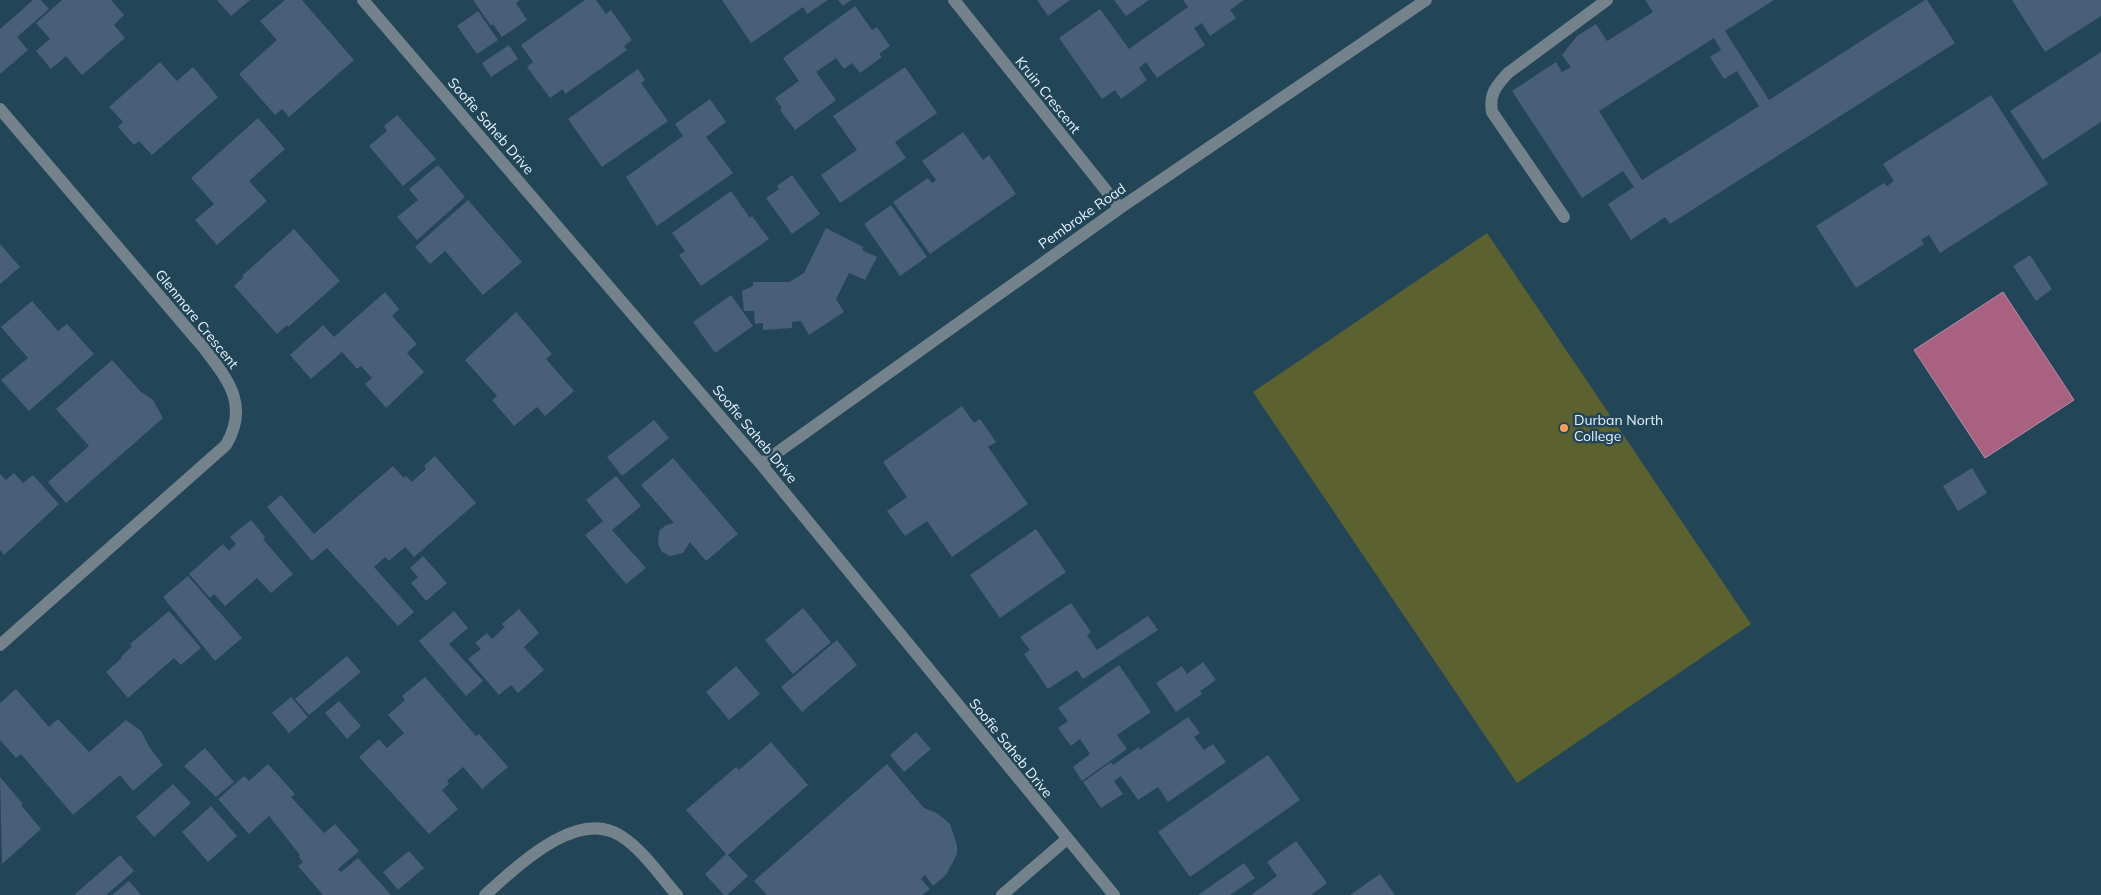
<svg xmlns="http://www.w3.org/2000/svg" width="2101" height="895" font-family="Mulish,sans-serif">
  <rect width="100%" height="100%" fill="#234558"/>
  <path fill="#5c622f" d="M 1487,233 L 1751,624 L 1517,783 L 1253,392 Z"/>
  <path fill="#a8627f" stroke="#ba8ea5" d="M 2003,292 L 2074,400 L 1985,458 L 1914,350 Z"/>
  <path fill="#485e79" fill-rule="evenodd" d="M 33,0 L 41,0 L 49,9 L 17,37 L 28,50 L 0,74 L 0,29 Z
    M 62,0 L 111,0 L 124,15 L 114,25 L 125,38 L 82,75 L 66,56 L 51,69 L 36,51 L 50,39 L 36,23 Z
    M 217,0 L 250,0 L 231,16 Z
    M 285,0 L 302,0 L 354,60 L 289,117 L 282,109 L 275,115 L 239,74 L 277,40 L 260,21 Z
    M 473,0 L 520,0 L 516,3 L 527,20 L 502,37 L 493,24 L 491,26 Z
    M 585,0 L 596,0 L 606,14 L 611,10 L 632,40 L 624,46 L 627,50 L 565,94 L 563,89 L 550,98 L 527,67 L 533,62 L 521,45 Z
    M 722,0 L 828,0 L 807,14 L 803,7 L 751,43 Z
    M 838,0 L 851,0 L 843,6 Z
    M 1037,0 L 1070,0 L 1048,16 Z
    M 1114,0 L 1149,0 L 1126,16 Z
    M 1183,0 L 1244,0 L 1230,10 L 1236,18 L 1210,36 L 1202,23 L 1194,28 L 1205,45 L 1157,78 L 1146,62 L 1139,68 L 1147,80 L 1121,99 L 1115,90 L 1102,99 L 1059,38 L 1100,9 L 1129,49 L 1188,7 Z
    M 1645,0 L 1774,0 L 1725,31 L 1769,100 L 1925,0 L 1927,0 L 1955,43 L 1670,224 L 1665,217 L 1631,240 L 1608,204 L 1634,187 L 1623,171 L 1582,198 L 1512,91 L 1556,62 L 1562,72 L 1571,67 L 1562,55 L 1577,36 L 1596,24 L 1607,41 L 1653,12 ZM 1714,38 L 1721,50 L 1710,57 L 1724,79 L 1737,71 L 1759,106 L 1642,180 L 1599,111 Z
    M 2012,0 L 2101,0 L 2101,16 L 2045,52 Z
    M 855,6 L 872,30 L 877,27 L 890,46 L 879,54 L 882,57 L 860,73 L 852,63 L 844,69 L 836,58 L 816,72 L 836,100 L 795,130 L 780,110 L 782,108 L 775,98 L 799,81 L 783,58 Z
    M 478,11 L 498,40 L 477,54 L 457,26 Z
    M 509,45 L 518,59 L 491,77 L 482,63 Z
    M 2101,52 L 2101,122 L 2043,160 L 2010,111 Z
    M 160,62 L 177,81 L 193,67 L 218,97 L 152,155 L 139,141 L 134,145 L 118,127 L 123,122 L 109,107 Z
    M 905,67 L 937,113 L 895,142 L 906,158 L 840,203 L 821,175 L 857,150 L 833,116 Z
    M 638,69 L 645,80 L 641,83 L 668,121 L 602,167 L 568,119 Z
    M 1991,95 L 2048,184 L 1940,253 L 1929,235 L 1921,240 L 1924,244 L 1856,288 L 1816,226 L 1884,183 L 1887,186 L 1894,181 L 1883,164 Z
    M 710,99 L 726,122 L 706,137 L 733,173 L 657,226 L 626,177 L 683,136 L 675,124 Z
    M 397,115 L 436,159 L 403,186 L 369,146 L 387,131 L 384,126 Z
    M 258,118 L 285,149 L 249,181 L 267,201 L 217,245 L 195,220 L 214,204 L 191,178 Z
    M 963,132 L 983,160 L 989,155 L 1016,194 L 930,254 L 893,202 L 928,178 L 932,183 L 936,180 L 922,161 Z
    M 438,165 L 465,197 L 417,240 L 397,217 L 418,200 L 409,189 Z
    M 792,175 L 820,214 L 792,234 L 766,198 L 779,189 L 777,186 Z
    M 731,191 L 750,218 L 752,216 L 769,239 L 701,286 L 679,255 L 685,251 L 672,233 Z
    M 468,200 L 522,262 L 483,295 L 445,251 L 430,264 L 415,247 Z
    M 891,205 L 927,257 L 900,276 L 864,224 Z
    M 826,228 L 863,247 L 862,250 L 877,257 L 865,280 L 849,273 L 836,299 L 844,312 L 809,335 L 801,321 L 792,322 L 792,328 L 763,330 L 763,323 L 755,324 L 754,311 L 744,311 L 742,291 L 753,286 L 753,282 L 789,282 L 804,273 Z
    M 294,229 L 340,281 L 288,327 L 287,325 L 277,334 L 234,286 L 244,277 L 242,276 Z
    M 0,244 L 20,267 L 0,284 Z
    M 2030,255 L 2052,289 L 2036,301 L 2013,266 Z
    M 385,292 L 399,309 L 392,316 L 417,344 L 407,353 L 424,372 L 386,408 L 365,384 L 372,378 L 361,366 L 357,369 L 342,352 L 311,379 L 290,355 L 323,325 L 334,337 Z
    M 731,295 L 753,326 L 715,353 L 693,322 Z
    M 32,301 L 58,331 L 67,324 L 94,354 L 29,411 L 1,380 L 28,358 L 1,327 Z
    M 516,312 L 552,354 L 546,359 L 574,391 L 545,416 L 537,407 L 514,426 L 492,400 L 497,396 L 465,360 Z
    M 112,360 L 141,392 L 153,400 L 163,418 L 66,503 L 48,482 L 89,446 L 56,409 Z
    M 962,406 L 974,423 L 980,419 L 996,442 L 988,447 L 1028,504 L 952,557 L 927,521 L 905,536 L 887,511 L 907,497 L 883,462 Z
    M 654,420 L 669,438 L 622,476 L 607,457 Z
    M 435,456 L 476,503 L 414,557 L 405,547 L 389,561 L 385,557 L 374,567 L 414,612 L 398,626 L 327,548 L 312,561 L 267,507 L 281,495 L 314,534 L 393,466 L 404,478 L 406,476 L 412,482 L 426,469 L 424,466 Z
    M 673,458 L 738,534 L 706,561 L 690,542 L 683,553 L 670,556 L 662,552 L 658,544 L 659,531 L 666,525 L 674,523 L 641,485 Z
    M 1972,468 L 1987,493 L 1958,511 L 1943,486 Z
    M 14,473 L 23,483 L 33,475 L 59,504 L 4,555 L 0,550 L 0,474 L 6,480 Z
    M 616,476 L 641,506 L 612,530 L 646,568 L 626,584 L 585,535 L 603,521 L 586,500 Z
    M 251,520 L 265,537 L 263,539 L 293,574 L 271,593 L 257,578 L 225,606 L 214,594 L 210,598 L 189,574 L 223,544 L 229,551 L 236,544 L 230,537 Z
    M 1036,529 L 1066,572 L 1000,618 L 970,575 Z
    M 423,556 L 447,583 L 426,601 L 411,583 L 418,577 L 410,568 Z
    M 188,576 L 242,638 L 215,661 L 163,597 Z
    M 1071,603 L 1091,632 L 1087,635 L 1097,650 L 1148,616 L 1158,630 L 1083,679 L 1077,670 L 1048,689 L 1024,654 L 1030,650 L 1020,637 Z
    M 803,608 L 831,642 L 793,674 L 765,640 Z
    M 519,609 L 539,633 L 524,647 L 544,670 L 518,693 L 511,685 L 499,695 L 468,659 L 481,649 L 475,643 L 487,633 L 492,639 L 505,627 L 502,624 Z
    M 169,611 L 201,648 L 181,665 L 174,658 L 128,698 L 106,672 L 122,658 L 121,657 L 132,646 L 130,644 Z
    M 454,611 L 468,628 L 449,644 L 483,681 L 466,696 L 419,641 Z
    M 837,640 L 857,665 L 802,712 L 781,687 Z
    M 347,656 L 361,672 L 309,715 L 295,699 Z
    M 1203,662 L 1216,680 L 1200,691 L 1202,694 L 1176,712 L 1156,683 L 1182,666 L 1187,674 Z
    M 1119,665 L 1151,712 L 1117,735 L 1127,749 L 1082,781 L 1073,767 L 1090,754 L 1080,739 L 1071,746 L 1058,728 L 1068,721 L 1058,708 Z
    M 736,666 L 760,694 L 729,720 L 706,692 Z
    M 425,677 L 476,736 L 479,734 L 508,767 L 482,789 L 463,767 L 447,781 L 449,784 L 442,790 L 458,809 L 429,834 L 359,757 L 379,739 L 387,748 L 404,733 L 388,715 L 405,700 L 402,696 Z
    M 16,689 L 49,727 L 58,719 L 89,752 L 126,720 L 141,731 L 150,748 L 163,765 L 133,791 L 120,775 L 73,815 L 21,754 L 16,758 L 0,740 L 0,703 Z
    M 291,697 L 308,717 L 289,733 L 272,713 Z
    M 339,701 L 361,726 L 347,739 L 325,713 Z
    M 1188,717 L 1200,733 L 1194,737 L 1204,750 L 1213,744 L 1226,762 L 1168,802 L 1158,787 L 1138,800 L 1121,776 L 1114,781 L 1123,794 L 1101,808 L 1083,782 L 1111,762 L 1113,765 L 1139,747 L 1140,750 Z
    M 916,732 L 931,749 L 904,772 L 890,755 Z
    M 771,742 L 808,785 L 728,855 L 748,876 L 727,895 L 724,895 L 705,874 L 726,854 L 686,810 L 736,767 L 739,770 Z
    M 205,748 L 234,782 L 216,797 L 184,766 Z
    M 1268,755 L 1300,800 L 1190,877 L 1158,832 Z
    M 268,764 L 295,794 L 291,797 L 324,833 L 335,824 L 359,851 L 338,869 L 341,872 L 358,858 L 391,895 L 323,895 L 298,866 L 303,862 L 298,856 L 300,855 L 269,816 L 249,834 L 218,799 L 244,776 L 249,781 Z
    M 887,764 L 924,808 L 937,813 L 950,824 L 957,845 L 957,854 L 946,875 L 933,886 L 925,875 L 921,879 L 930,889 L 922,895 L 767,895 L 754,881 Z
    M 0,777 L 23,804 L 21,805 L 41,829 L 2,864 Z
    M 173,784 L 191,803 L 154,837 L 136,817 Z
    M 211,806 L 237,836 L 208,862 L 182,832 Z
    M 1296,841 L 1327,883 L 1311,895 L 1251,895 L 1277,876 L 1267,862 Z
    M 409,851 L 424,868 L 398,890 L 383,872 Z
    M 120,855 L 134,871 L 106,895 L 74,895 Z
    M 1244,863 L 1255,878 L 1230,895 L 1198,895 Z
    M 1380,874 L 1395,895 L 1350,895 Z
    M 129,881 L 141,895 L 112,895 Z"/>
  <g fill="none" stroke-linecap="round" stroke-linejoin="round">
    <path stroke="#73828b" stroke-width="12" d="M 363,0 L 761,464 L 1114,895
      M 954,0 L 1120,208
      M 0,109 L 203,347 C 227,379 250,404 226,445 L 0,645
      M 1564,217 L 1492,112 C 1489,94 1496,86 1508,73 L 1607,0
      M 761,464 L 1120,208 L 1426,0
      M 485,895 C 516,868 576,807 621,836 C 643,850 660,876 677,895
      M 1002,895 L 1067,839"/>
  </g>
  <circle fill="#fd9c56" stroke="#234558" stroke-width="2" cx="1564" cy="428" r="5"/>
  <g text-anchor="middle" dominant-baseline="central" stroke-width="5" stroke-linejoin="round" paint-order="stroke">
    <g font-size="14" fill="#e4f3fd" stroke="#234558">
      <text transform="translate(1048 95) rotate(51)">Kruin Crescent</text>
      <text transform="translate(491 126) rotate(49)">Soofie Saheb Drive</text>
      <text transform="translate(1082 216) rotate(-35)">Pembroke Road</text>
      <text transform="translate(197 319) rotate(51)">Glenmore Crescent</text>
      <text transform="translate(755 434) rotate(50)">Soofie Saheb Drive</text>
      <text transform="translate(1011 748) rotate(51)">Soofie Saheb Drive</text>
    </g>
    <g font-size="14" fill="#e4f3fd" stroke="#234558" text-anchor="start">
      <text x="1574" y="420">Durban North<tspan x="1574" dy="16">College</tspan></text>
    </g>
  </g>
</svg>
